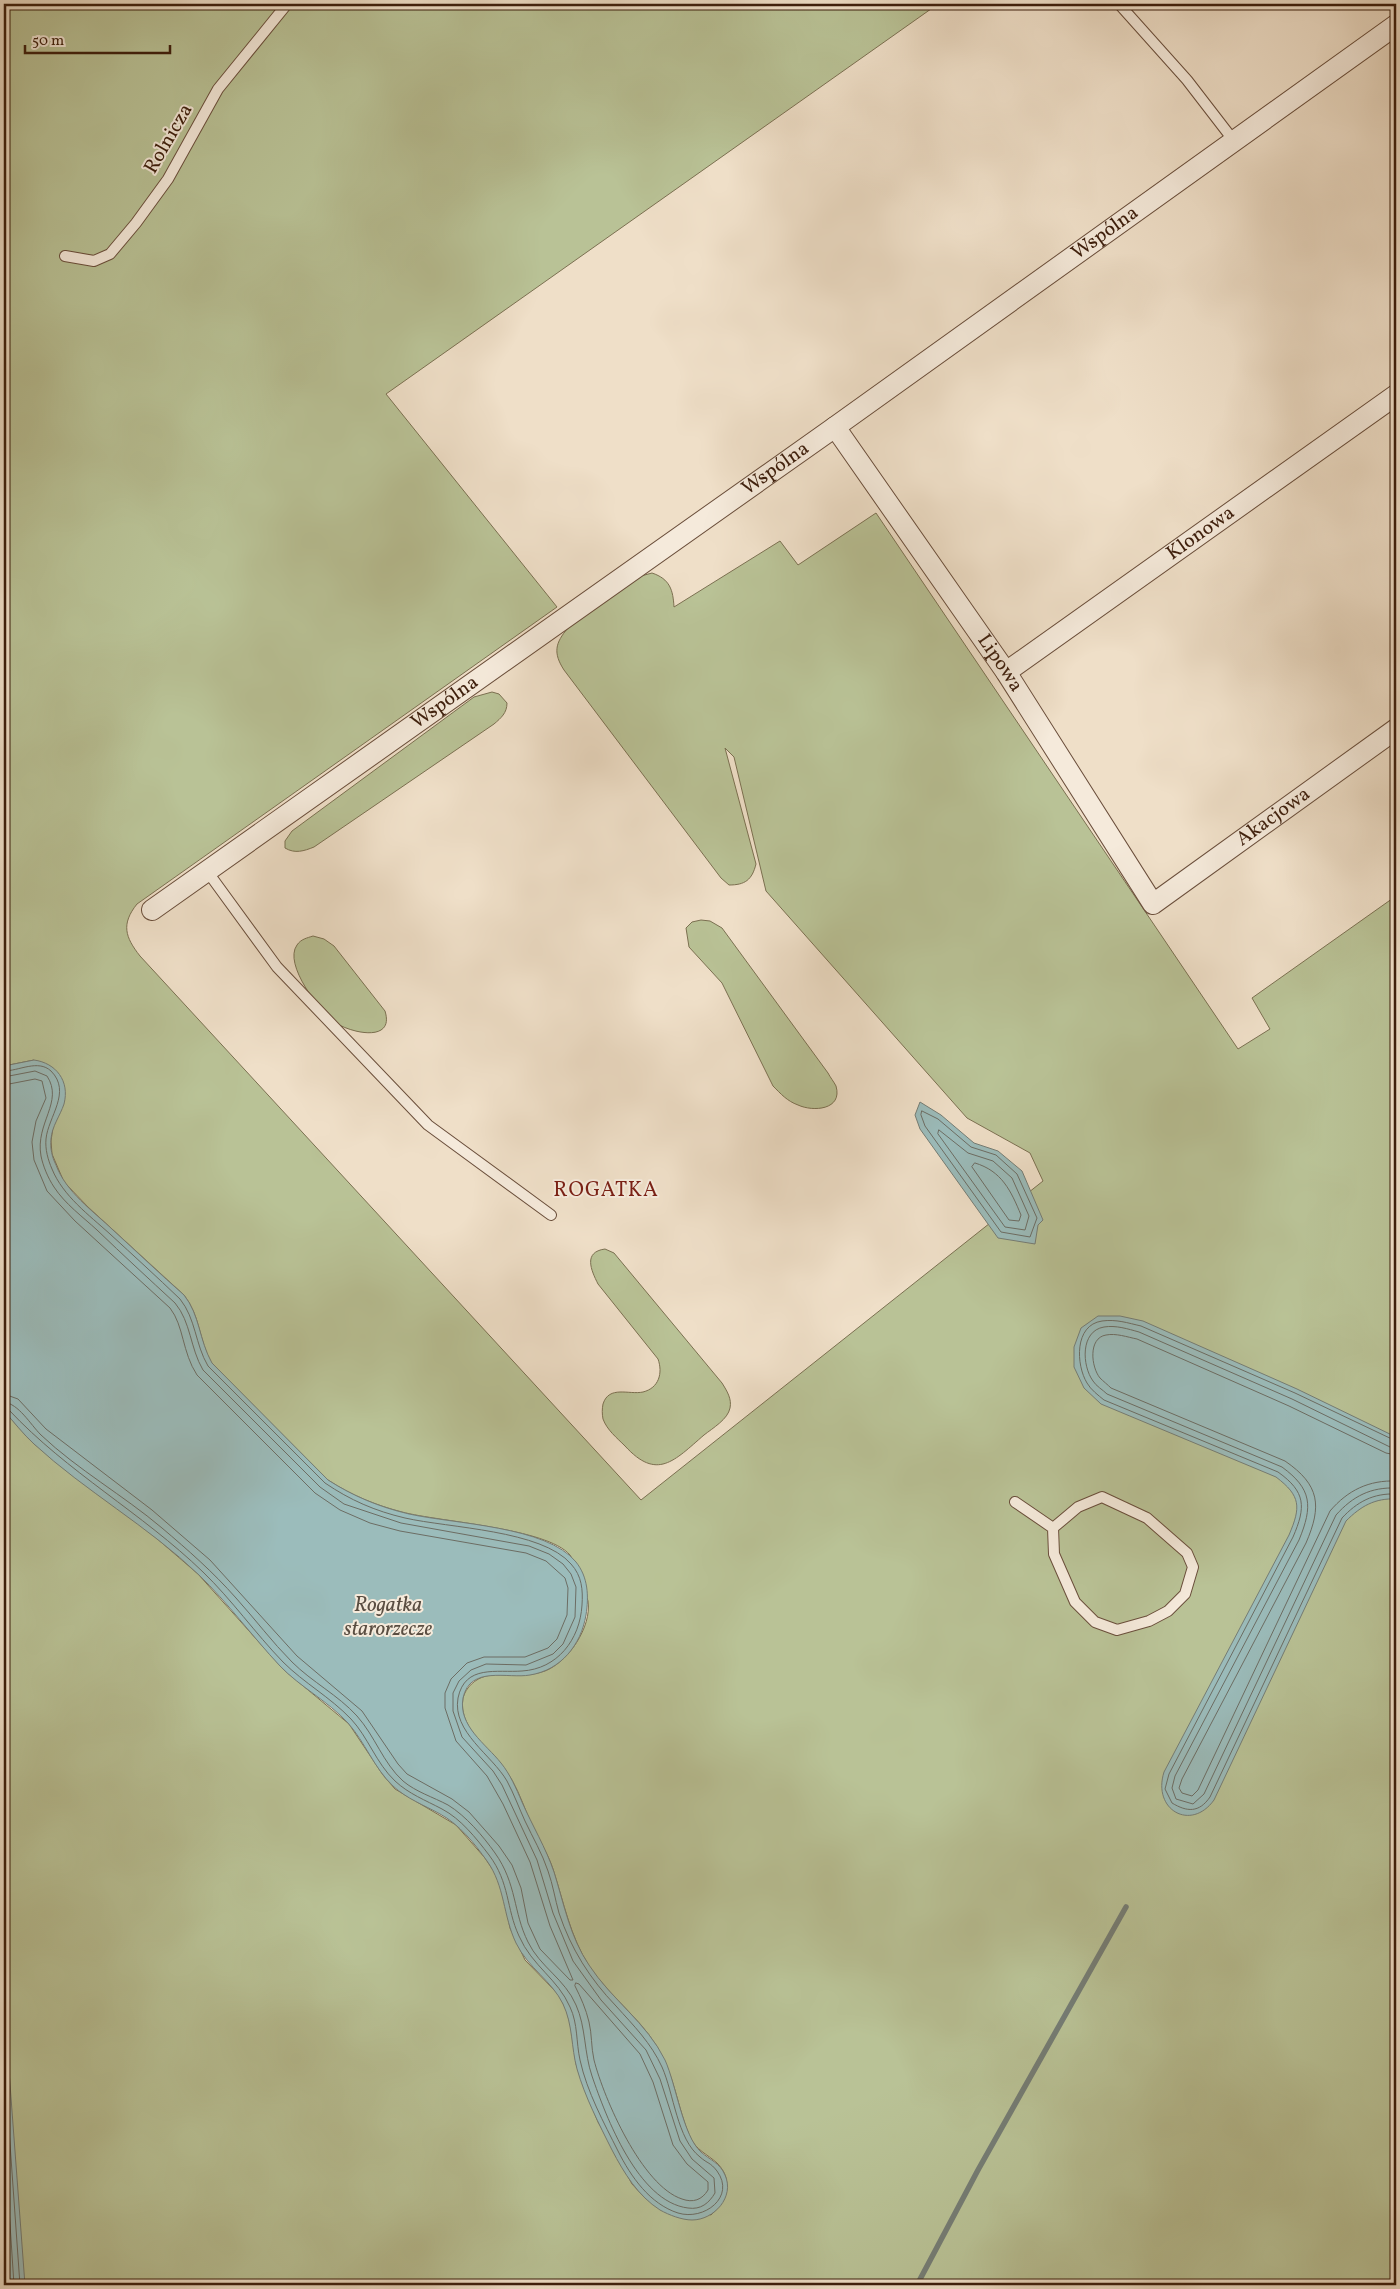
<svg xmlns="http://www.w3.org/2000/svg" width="1400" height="2289" font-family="Vollkorn,serif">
  <rect width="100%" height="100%" fill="#efdfc8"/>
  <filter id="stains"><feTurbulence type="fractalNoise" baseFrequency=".004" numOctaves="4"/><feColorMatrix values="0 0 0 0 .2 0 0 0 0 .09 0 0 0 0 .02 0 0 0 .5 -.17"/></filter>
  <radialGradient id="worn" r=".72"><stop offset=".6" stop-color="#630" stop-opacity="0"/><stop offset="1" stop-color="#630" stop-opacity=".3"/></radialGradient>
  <path fill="#b9c296" stroke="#7b7051" d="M 4,4 L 938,4 L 386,394 L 557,607 L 137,904 C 121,924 125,937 140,956 L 641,1500 L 1043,1181 L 1030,1153 L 967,1118 L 766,891 L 734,757 L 725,748 L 756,864 C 752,880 745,885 729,885 L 721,878 L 564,670 C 553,653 555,643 568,628 L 641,576 L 652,573 C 670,579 673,590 674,607 L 780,541 L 798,565 L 876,513 L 1238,1049 L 1270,1029 L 1252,998 L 1396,896 L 1396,2285 L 4,2285 L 4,1411 L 33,1443 L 140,1524 L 198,1574 L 284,1670 L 349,1724 L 383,1775 L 395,1789 L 456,1825 L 485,1858 L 495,1873 L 503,1892 L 510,1928 L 525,1960 L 558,1994 L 566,2009 L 571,2027 L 576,2064 L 583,2085 L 598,2122 L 632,2184 L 645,2198 L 711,2215 C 727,2200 734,2180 717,2163 C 707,2154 696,2150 690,2137 C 677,2107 675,2075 656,2045 C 638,2016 608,1995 589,1966 C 570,1936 564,1903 553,1869 C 548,1854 539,1840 532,1825 C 525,1810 520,1794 512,1780 C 498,1755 457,1731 463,1698 C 466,1687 475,1679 486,1676 C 505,1671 524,1679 545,1671 C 568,1662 592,1627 588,1601 C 586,1592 581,1583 578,1575 C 576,1569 574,1560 570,1555 C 547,1528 440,1522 402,1512 C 375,1505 351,1495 328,1480 L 211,1363 C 199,1340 200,1315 184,1295 L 88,1207 L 64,1182 L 52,1154 L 51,1141 L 53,1127 L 64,1101 L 64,1089 L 34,1060 L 4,1066 Z
    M 492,692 L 499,694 L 507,703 C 507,713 501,718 494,724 L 314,847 C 304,851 295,854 285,848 L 285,841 L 292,831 L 474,697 Z
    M 701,920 L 710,921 L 722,928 L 828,1073 C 830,1077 834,1082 836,1086 C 843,1110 813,1112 798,1105 C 787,1101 781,1094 773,1086 L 722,983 L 689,947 L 686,928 L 692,922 Z
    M 313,936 L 324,939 L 334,946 L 385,1011 C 395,1043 351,1033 336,1023 C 320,1012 283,964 297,945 C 301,939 307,938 313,936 Z
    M 605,1249 L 614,1253 L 722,1383 C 727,1391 732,1399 730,1408 C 728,1419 713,1428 704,1435 C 674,1461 657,1481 625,1446 C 617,1438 607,1430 603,1419 C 602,1414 602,1409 603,1404 C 609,1385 629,1395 643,1392 C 659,1388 663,1373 658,1359 L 598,1284 C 591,1270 583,1252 605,1249 Z"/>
  <path fill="#9bbcbb" stroke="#757d75" d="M 34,1060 C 56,1063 70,1081 64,1104 C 60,1116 52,1126 51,1139 C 50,1148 52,1157 56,1165 C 66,1192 93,1211 113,1230 C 137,1252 160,1274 184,1295 C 200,1315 199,1340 212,1363 L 328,1480 C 353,1496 379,1507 409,1514 C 454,1524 547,1526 576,1562 C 588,1577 589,1596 586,1615 C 581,1645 561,1670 530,1675 C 508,1679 470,1665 463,1698 C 458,1726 486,1744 501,1763 C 510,1774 516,1788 522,1802 C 532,1825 546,1848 554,1872 C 564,1904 570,1937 589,1965 C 611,1999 647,2023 665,2060 C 676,2084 683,2136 701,2152 C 710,2160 720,2163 725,2175 C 735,2197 714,2220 692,2220 C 682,2220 669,2215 660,2210 C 638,2196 624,2173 612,2150 C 599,2124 585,2097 577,2069 C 571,2047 573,2025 563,2004 C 552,1981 528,1968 516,1943 C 503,1916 505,1886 487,1861 C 475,1844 459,1824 440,1814 C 424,1805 407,1799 393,1786 C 374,1768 365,1742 348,1723 C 328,1701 300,1687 280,1666 C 252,1636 228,1603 199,1575 C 148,1526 85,1491 34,1444 C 23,1434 14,1422 4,1411 L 4,1066 Z
    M 920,1102 L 941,1115 L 974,1143 L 998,1151 L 1022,1171 L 1043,1220 L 1038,1225 L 1035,1244 L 998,1238 L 920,1129 L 915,1115 Z
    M 1098,1316 L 1120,1316 L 1143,1321 L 1297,1389 L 1396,1437 L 1396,1499 C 1375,1498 1361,1506 1346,1521 L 1214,1800 C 1191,1832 1152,1810 1164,1772 L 1289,1535 C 1301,1507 1301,1496 1276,1477 L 1101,1404 L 1084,1388 L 1074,1367 L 1074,1347 L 1081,1328 Z
    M 4,2004 L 25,2285 L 4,2285 Z"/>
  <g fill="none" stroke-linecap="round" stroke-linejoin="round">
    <path stroke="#6c6d64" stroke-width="1" d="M 4,1071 C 19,1071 38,1059 51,1071 C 72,1092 48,1117 46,1139 C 45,1149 48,1160 52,1169 C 63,1196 89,1215 110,1234 C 133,1255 157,1277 180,1299 C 196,1319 195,1344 208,1366 L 325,1483 C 350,1500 375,1511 405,1518 C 449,1528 542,1530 571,1564 C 582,1576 583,1590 582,1605 C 580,1640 557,1669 522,1671 C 497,1673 465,1664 458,1698 C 452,1732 492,1755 507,1781 C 514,1794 519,1808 525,1821 C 533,1838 542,1853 548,1871 C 553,1885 555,1899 559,1913 C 571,1949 590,1979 616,2006 C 634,2026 651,2043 662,2067 C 674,2094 677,2139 700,2157 C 708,2164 710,2162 717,2171 C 736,2197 704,2221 678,2213 C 650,2204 631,2177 618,2151 C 604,2123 587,2092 580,2060 C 576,2042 578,2024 570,2007 C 558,1979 532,1966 519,1936 C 506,1908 510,1883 489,1855 C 476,1838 461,1819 442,1809 C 425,1800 409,1794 395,1781 C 376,1763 368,1737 351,1719 C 330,1697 304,1683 283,1662 C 255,1633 232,1600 203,1572 C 142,1513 67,1472 9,1410 L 4,1408
      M 4,1077 L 35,1071 L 47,1076 C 64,1102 35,1123 41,1156 C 43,1166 48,1178 54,1187 C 65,1204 83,1217 97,1230 C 123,1255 149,1279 175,1303 C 191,1322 190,1348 203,1370 L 320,1487 L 344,1504 L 401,1523 L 529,1546 L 549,1554 L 563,1564 L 571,1574 L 576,1587 L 575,1617 L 563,1644 L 553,1654 L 526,1665 L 486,1664 L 471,1670 L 459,1681 L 453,1693 L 453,1711 L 462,1737 L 493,1771 L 502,1785 L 537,1860 L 553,1913 L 573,1961 L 601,2000 L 646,2050 L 660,2079 L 680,2141 L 692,2159 L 714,2178 L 715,2193 C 709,2203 701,2210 688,2208 C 638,2202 606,2117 592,2076 C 584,2053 586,2027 576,2005 C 565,1979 540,1967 528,1942 C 513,1912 517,1884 495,1853 C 483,1836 466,1816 448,1805 C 433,1797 416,1792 403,1781 C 383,1763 375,1736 357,1716 C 338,1695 312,1682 292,1662 C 272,1642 255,1619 236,1598 C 213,1572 188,1550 162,1528 C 123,1495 78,1470 41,1435 C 30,1424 19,1404 4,1402
      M 4,1085 L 35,1079 L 42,1081 L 46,1098 L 36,1121 L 32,1142 L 34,1160 L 47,1191 L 75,1221 L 170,1308 C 184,1326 182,1352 197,1375 L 315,1493 L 340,1510 L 370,1523 L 400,1531 L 526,1553 L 546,1561 L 565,1578 L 568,1588 L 567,1615 L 557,1639 L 548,1648 L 525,1657 L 484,1657 L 467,1663 L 451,1679 L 445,1693 L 445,1708 L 456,1741 L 487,1776 L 503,1804 L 530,1862 L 550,1926 L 573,1980 L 570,1980 L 540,1949 L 528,1923 L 521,1888 L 512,1865 L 499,1846 L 469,1812 L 452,1799 L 407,1774 L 398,1764 L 362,1711 L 297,1656 L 210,1560 L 152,1510 L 46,1429 L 18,1399 L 4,1394
      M 922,1111 L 938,1119 L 971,1147 L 996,1155 L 1017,1174 L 1037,1218 L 1030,1237 L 1001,1232 L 925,1126 L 921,1115 Z
      M 939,1130 L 968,1153 L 993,1161 L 1012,1178 L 1029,1216 L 1025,1230 L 1005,1227 L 938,1134 Z
      M 975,1163 C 1002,1171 1011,1191 1021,1215 L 1019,1221 L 1009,1220 L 972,1167 Z
      M 1396,1441 L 1295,1393 L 1141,1326 C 1128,1323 1116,1319 1102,1321 C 1074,1325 1076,1365 1087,1383 C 1091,1390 1098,1395 1104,1400 L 1278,1472 C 1306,1492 1306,1507 1293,1537 L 1169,1774 L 1165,1789 L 1172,1803 C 1187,1812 1199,1813 1210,1797 L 1342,1518 C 1357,1502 1373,1493 1396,1494
      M 1396,1448 L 1390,1447 L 1292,1399 L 1139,1332 C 1128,1329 1116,1325 1104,1327 C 1080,1331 1082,1366 1093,1381 C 1096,1386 1103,1390 1107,1394 L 1282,1467 C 1312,1489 1313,1506 1299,1540 L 1175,1776 L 1172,1788 L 1176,1799 L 1193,1804 L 1204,1794 L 1336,1515 C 1353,1496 1371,1487 1396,1488
      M 1396,1455 L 1386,1453 L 1289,1406 L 1137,1339 C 1127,1337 1116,1333 1106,1335 C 1088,1338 1091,1367 1100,1378 C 1103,1381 1108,1385 1111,1388 L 1285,1461 C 1320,1485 1322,1506 1306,1543 L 1182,1779 L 1179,1788 L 1182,1793 L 1192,1796 L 1198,1790 L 1330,1511 C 1348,1490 1369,1480 1396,1481
      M 576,1983 L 579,1984 L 640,2054 L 653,2082 L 673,2145 L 687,2164 L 708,2182 L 708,2190 C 702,2200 693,2203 682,2199 C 642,2186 604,2099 594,2060 C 591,2047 592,2034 589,2022 C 586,2009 581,1998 575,1986 Z
      M 4,2059 L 20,2285
      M 4,2132 L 14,2285"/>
    <path stroke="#757d75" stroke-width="5.5" d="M 917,2285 L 978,2170 L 1126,1907"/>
    <g stroke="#6a4e3b" stroke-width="12">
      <path id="service" d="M 1119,4 L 1187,80 L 1234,141
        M 65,256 L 94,261 L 110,254 L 136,223 L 168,179 L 218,89 L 287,4
        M 207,871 L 277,967 L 428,1125 L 551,1215
        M 1015,1502 L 1053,1528 L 1054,1554 L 1075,1602 L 1095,1622 L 1117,1630 L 1149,1621 L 1168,1611 L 1185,1594 L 1193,1567 L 1187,1553 L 1147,1518 L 1102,1497 L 1078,1507 L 1053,1528"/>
    </g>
    <g stroke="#6a4e3b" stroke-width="22">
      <g id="minor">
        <path id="s1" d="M 835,427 L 1006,672 L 1153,904 L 1396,729"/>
        <path id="s2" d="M 1006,672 L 1396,395"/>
        <path id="s3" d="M 152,910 L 835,427 L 1396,25"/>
      </g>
    </g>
    <use href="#service" stroke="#f5eadb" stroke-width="10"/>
    <use href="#minor" stroke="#f5eadb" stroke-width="20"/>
  </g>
  <g text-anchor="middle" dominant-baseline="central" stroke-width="4" stroke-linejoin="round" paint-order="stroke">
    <g font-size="20" fill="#3d1e0c" stroke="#f5eadb">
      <text transform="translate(169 139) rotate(-60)">Rolnicza</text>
      <text stroke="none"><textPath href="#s3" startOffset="1169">Wspólna</textPath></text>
      <text stroke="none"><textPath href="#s3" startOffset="764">Wspólna</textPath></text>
      <text stroke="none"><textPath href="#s2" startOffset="239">Klonowa</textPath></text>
      <text stroke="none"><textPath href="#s1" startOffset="288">Lipowa</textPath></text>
      <text stroke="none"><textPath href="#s3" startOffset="359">Wspólna</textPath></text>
      <text stroke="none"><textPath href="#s1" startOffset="722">Akacjowa</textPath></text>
    </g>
    <g font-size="21" letter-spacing="1" fill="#7a1f14" stroke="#f5eadb">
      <text x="606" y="1190">ROGATKA</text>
    </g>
    <g font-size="21" font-style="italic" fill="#594d41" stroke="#f5eadb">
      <text x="388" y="1605">Rogatka<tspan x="388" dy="24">starorzecze</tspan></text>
    </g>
  </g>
  <rect width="1400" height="2289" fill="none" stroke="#efdfc8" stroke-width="20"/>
  <rect x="5" y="5" width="1390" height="2279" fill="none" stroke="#3d1e0c" stroke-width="2.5"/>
  <rect x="10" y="10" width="1380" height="2269" fill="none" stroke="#3d1e0c"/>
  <path d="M25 45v8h145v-8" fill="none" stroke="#3d1e0c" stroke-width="2.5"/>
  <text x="32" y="45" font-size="15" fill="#3d1e0c" stroke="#f5eadb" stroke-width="4" paint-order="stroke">50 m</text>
  <rect width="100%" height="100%" filter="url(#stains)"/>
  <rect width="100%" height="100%" fill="url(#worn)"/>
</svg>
